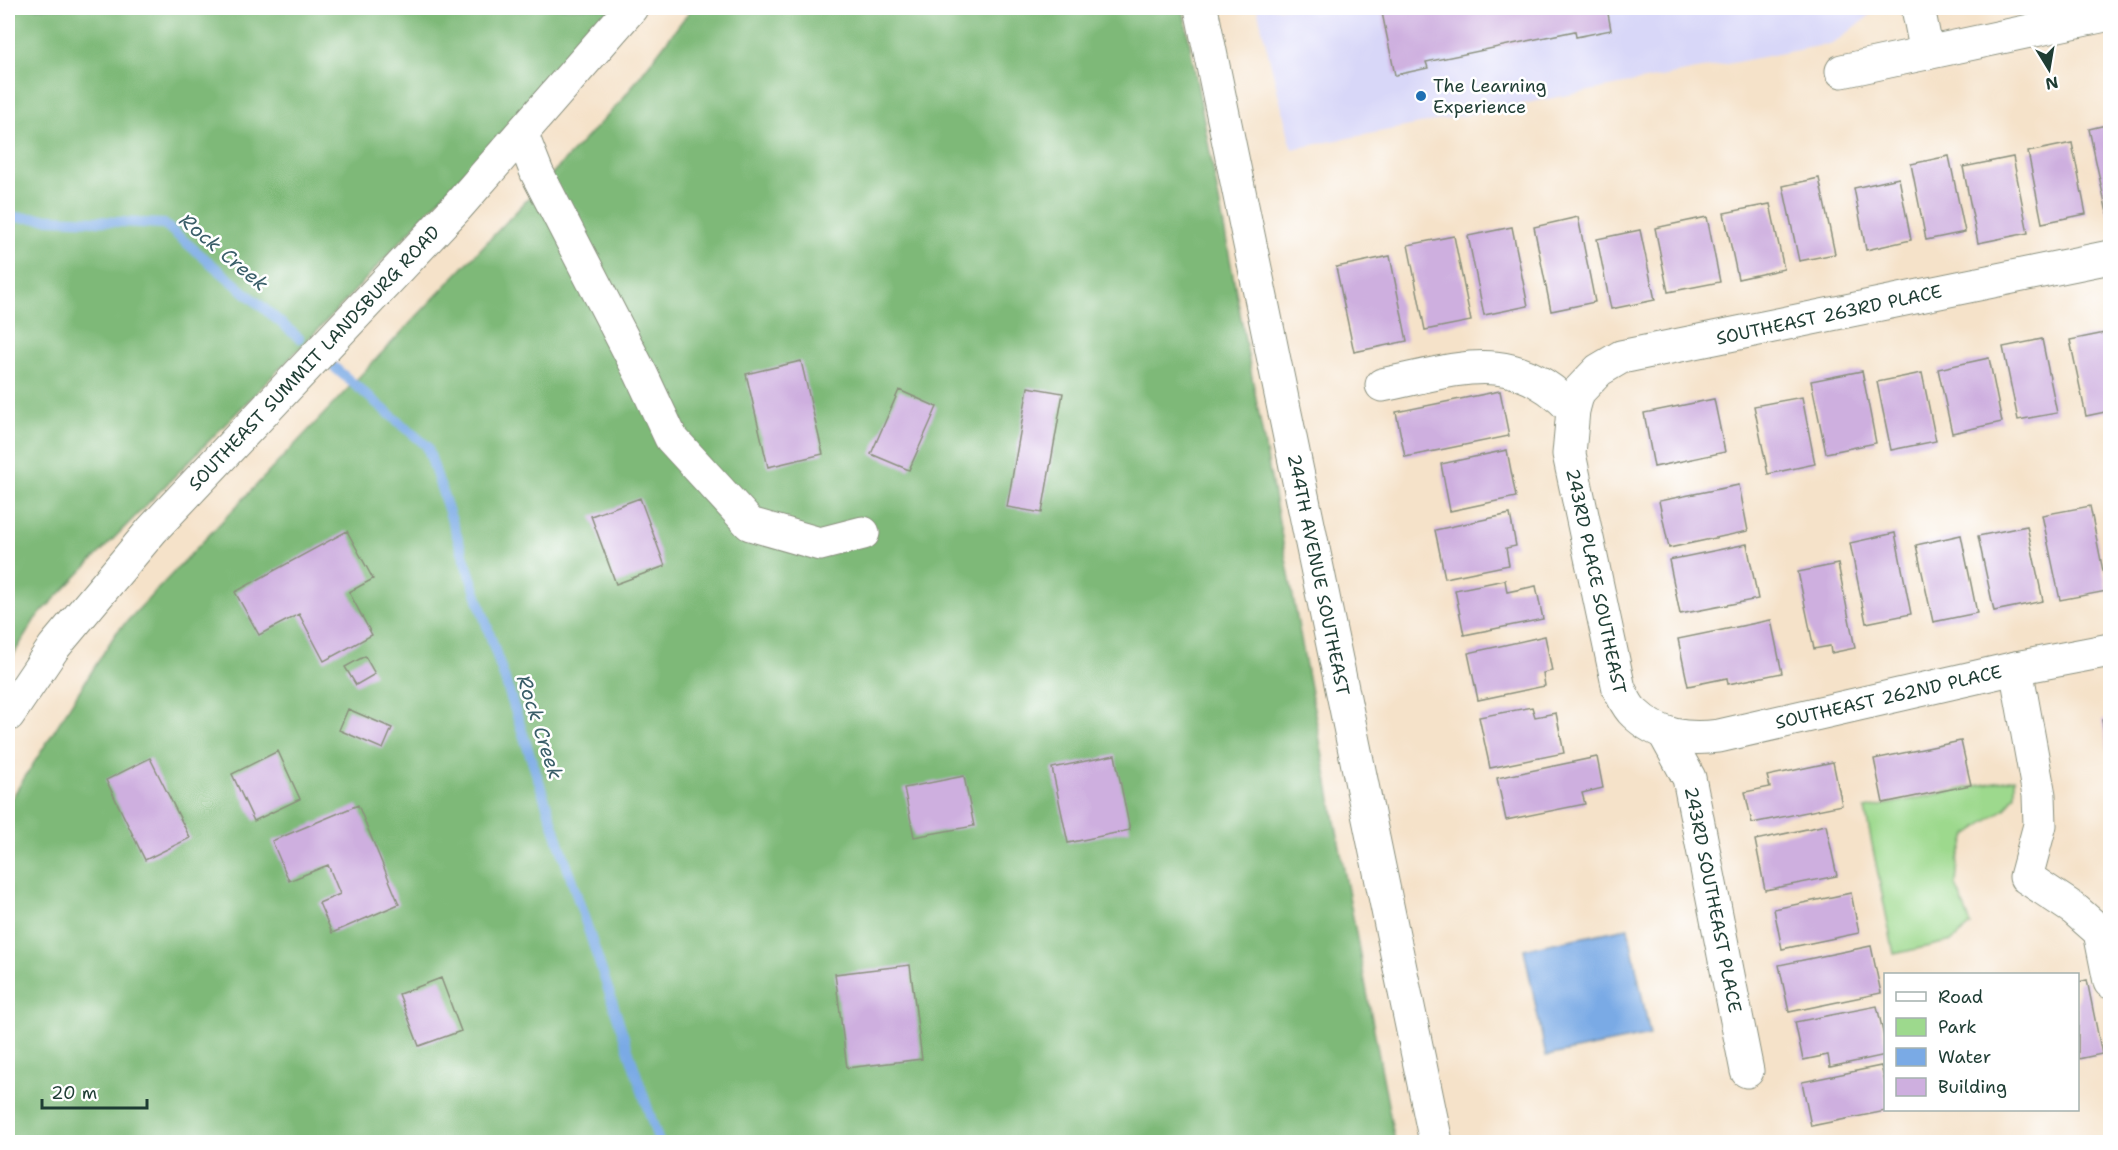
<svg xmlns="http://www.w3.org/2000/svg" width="2118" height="1150" font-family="'Shantell Sans',sans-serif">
  <rect width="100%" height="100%" fill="#fff"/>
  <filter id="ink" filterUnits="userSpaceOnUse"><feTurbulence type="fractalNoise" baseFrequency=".0167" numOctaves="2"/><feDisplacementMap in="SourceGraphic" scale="12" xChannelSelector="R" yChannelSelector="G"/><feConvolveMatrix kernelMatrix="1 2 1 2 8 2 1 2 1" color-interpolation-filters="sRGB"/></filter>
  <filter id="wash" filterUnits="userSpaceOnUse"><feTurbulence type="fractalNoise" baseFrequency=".008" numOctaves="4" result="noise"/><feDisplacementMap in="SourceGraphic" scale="24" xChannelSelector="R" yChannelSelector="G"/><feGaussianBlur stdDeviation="1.35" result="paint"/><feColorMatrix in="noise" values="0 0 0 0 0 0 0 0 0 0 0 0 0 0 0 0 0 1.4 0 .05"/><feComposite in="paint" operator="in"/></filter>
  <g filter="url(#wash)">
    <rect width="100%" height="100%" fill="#f5e2c9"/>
    <path fill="#d8d7f8" d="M 1257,8 L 1874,8 L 1869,16 L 1834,43 L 1292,149 Z"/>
    <path fill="#9dd98d" stroke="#5e8b60" stroke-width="1.5" d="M 2015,778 L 2015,794 L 2006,808 L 1967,835 L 1958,861 L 1956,885 L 1971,925 L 1952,941 L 1894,954 L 1865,809 Z"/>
    <path fill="#7eb978" stroke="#4e7b56" stroke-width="1.5" d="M 8,8 L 617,8 L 335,312 L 35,619 L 8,664 Z
      M 692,8 L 1183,8 L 1395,1142 L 8,1142 L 8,804 L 116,633 L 621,101 Z"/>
    <path fill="#7aaae5" stroke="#4c748c" stroke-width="1.5" d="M 1628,928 L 1650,1035 L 1546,1056 L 1524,949 Z"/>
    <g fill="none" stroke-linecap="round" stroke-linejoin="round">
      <path stroke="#7aaae5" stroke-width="10" d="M 8,217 L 164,224 L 299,338
        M 328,362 L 427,446 L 659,1142"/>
    </g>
    <g id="blocks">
      <path fill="#ceafdf" d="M 1381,8 L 1607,8 L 1611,30 L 1576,37 L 1575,31 L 1426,62 L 1428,68 L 1395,75 Z
        M 2110,124 L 2110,212 L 2107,213 L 2089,129 Z
        M 2072,143 L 2086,214 L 2042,223 L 2028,152 Z
        M 1949,156 L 1965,232 L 1926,240 L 1911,164 Z
        M 2013,157 L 2028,233 L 1978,243 L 1963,167 Z
        M 1819,178 L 1835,254 L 1799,261 L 1783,186 Z
        M 1899,178 L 1911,240 L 1866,250 L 1854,188 Z
        M 1770,204 L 1784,269 L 1738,279 L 1724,213 Z
        M 1578,217 L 1595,302 L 1551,311 L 1534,227 Z
        M 1707,217 L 1720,282 L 1668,292 L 1655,228 Z
        M 1512,227 L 1528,306 L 1484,315 L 1468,236 Z
        M 1640,230 L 1655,300 L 1611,309 L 1597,239 Z
        M 1454,236 L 1471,321 L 1425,330 L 1408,245 Z
        M 1390,256 L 1407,341 L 1354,352 L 1336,267 Z
        M 2110,332 L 2110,411 L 2086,416 L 2070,340 Z
        M 2042,339 L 2057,413 L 2018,420 L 2003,347 Z
        M 1989,358 L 2002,422 L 1952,433 L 1938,369 Z
        M 801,361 L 823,454 L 768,467 L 746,374 Z
        M 1862,371 L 1876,443 L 1826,453 L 1811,381 Z
        M 1922,373 L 1936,441 L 1891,450 L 1877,382 Z
        M 1028,387 L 1063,393 L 1042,513 L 1007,507 Z
        M 899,390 L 937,407 L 909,470 L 871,454 Z
        M 1500,391 L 1509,436 L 1405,457 L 1396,412 Z
        M 1802,397 L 1815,464 L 1768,474 L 1754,406 Z
        M 1714,399 L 1725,452 L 1654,467 L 1644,413 Z
        M 1507,450 L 1516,497 L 1450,511 L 1441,464 Z
        M 1739,485 L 1748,531 L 1669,548 L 1659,501 Z
        M 640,498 L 665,566 L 616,584 L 591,516 Z
        M 2090,506 L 2107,591 L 2060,600 L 2042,515 Z
        M 1510,514 L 1516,546 L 1506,548 L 1509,565 L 1445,578 L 1435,530 Z
        M 2027,526 L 2043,601 L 1994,611 L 1978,536 Z
        M 347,531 L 373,579 L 349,592 L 372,635 L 324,661 L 299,614 L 259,635 L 235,592 Z
        M 1895,533 L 1911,614 L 1866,623 L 1850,543 Z
        M 1961,535 L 1977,613 L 1933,622 L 1916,545 Z
        M 1747,544 L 1758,599 L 1680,614 L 1669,560 Z
        M 1838,564 L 1855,648 L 1831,653 L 1830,646 L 1814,649 L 1798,572 Z
        M 1505,580 L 1507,592 L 1536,586 L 1543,619 L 1464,635 L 1455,590 Z
        M 1771,620 L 1782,673 L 1728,684 L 1727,678 L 1688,686 L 1678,639 Z
        M 1545,636 L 1552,671 L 1543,673 L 1545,686 L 1478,700 L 1468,653 Z
        M 365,656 L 375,674 L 356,685 L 345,667 Z
        M 1532,707 L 1535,717 L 1556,713 L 1564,753 L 1490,768 L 1479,717 Z
        M 348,709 L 392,728 L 383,749 L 339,730 Z
        M 2110,718 L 2110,757 L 2109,757 L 2102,720 Z
        M 1961,741 L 1971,785 L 1883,803 L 1874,759 Z
        M 278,751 L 300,799 L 254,821 L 232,774 Z
        M 1115,755 L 1130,830 L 1068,843 L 1052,768 Z
        M 1597,757 L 1603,788 L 1582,793 L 1585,804 L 1506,820 L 1497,778 Z
        M 150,758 L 190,838 L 145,860 L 106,780 Z
        M 1833,762 L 1842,805 L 1752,823 L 1745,792 L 1770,787 L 1767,776 Z
        M 964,776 L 974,826 L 914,837 L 904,788 Z
        M 358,805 L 399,904 L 332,933 L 319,903 L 340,894 L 328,865 L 289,881 L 272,841 Z
        M 1826,825 L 1837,876 L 1765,890 L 1755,840 Z
        M 1851,893 L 1859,933 L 1782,949 L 1774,909 Z
        M 1871,946 L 1881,993 L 1789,1012 L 1779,965 Z
        M 910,965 L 922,1059 L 847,1068 L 835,974 Z
        M 441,978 L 461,1031 L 419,1046 L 399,994 Z
        M 2087,980 L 2102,1054 L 2078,1059 L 2078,982 Z
        M 1877,1006 L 1886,1045 L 1886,1055 L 1830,1067 L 1828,1055 L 1803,1060 L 1795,1022 Z
        M 1881,1066 L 1886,1086 L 1886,1111 L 1811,1126 L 1802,1082 Z"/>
    </g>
  </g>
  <g filter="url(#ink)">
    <use href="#blocks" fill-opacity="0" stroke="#8a907e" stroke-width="1.5"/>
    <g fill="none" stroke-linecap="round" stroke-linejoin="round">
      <g stroke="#8a907e" stroke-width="35">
        <g id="minor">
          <path id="s1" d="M 1201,8 L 1436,1142"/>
          <path d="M 1918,8 L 1927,53"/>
          <path d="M 1842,71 L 2110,14"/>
          <path d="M 522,135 L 537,173 L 641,374 L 671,438 L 750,524 L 820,544 L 863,533"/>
          <path id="s2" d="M 2110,257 L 1621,357 L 1599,370 L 1578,392 L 1573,410 L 1569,454 L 1619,689 C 1623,696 1627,707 1634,713 C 1659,737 1687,740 1719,736 L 2016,668 L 2110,650"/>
          <path d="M 1382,385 C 1458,370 1512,345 1573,410"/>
          <path d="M 2016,668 L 2039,795 L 2040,825 L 2026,877 L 2074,909 L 2100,932 L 2110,982"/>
          <path id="s3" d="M 8,715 L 54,647 L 152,530 L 457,207 L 631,8"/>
          <path id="s4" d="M 1665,734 L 1689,778 L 1747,1071"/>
        </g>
      </g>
      <use href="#minor" stroke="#fff" stroke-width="33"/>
    </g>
  </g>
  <circle fill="#1f6fb2" stroke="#fff" stroke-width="2" cx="1421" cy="96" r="6"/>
  <g text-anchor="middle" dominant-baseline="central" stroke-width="5" stroke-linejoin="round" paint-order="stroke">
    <g font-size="18" fill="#1f3d34" stroke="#fff" text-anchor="start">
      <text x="1433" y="86">The Learning<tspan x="1433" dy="21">Experience</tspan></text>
    </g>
    <g font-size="18" fill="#1f3d34" stroke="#fff">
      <text transform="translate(1829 315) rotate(-12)">SOUTHEAST 263RD PLACE</text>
      <text stroke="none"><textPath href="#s3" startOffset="471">SOUTHEAST SUMMIT LANDSBURG ROAD</textPath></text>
      <text stroke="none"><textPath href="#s1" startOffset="579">244TH AVENUE SOUTHEAST</textPath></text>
      <text stroke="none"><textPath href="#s2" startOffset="748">243RD PLACE SOUTHEAST</textPath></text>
      <text stroke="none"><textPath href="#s2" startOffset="1152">SOUTHEAST 262ND PLACE</textPath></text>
      <text stroke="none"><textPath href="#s4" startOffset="174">243RD SOUTHEAST PLACE</textPath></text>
    </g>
    <g font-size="20" font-style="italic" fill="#3a5e69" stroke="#fff">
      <text transform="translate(224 252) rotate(40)">Rock Creek</text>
      <text transform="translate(540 727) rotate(72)">Rock Creek</text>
    </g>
  </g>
  <rect width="2118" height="1150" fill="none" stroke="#fff" stroke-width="30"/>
  <rect x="1884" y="973" width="195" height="138" fill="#ffffff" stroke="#a5b1ae" stroke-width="1.5"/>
  <rect x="1896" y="992" width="30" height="9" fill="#ffffff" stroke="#a5b1ae" stroke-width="1.5"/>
  <text x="1938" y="1003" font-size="18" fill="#1f3d34">Road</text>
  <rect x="1896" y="1018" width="30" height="18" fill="#9dd98d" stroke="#a5b1ae" stroke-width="1.5"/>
  <text x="1938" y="1033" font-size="18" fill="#1f3d34">Park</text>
  <rect x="1896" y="1048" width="30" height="18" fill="#7aaae5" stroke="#a5b1ae" stroke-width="1.5"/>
  <text x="1938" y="1063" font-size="18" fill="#1f3d34">Water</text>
  <rect x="1896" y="1078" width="30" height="18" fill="#ceafdf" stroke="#a5b1ae" stroke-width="1.5"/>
  <text x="1938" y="1093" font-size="18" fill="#1f3d34">Building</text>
  <g transform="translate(2049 69) rotate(169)" stroke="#ffffff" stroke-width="4.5" paint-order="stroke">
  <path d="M0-4.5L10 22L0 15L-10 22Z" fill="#1f3d34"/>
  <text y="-9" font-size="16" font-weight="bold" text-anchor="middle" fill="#1f3d34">N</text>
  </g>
  <path d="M42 1099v9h105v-9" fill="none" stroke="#1f3d34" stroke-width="3"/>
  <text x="51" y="1099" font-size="18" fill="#1f3d34" stroke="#ffffff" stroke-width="4.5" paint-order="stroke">20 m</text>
</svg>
